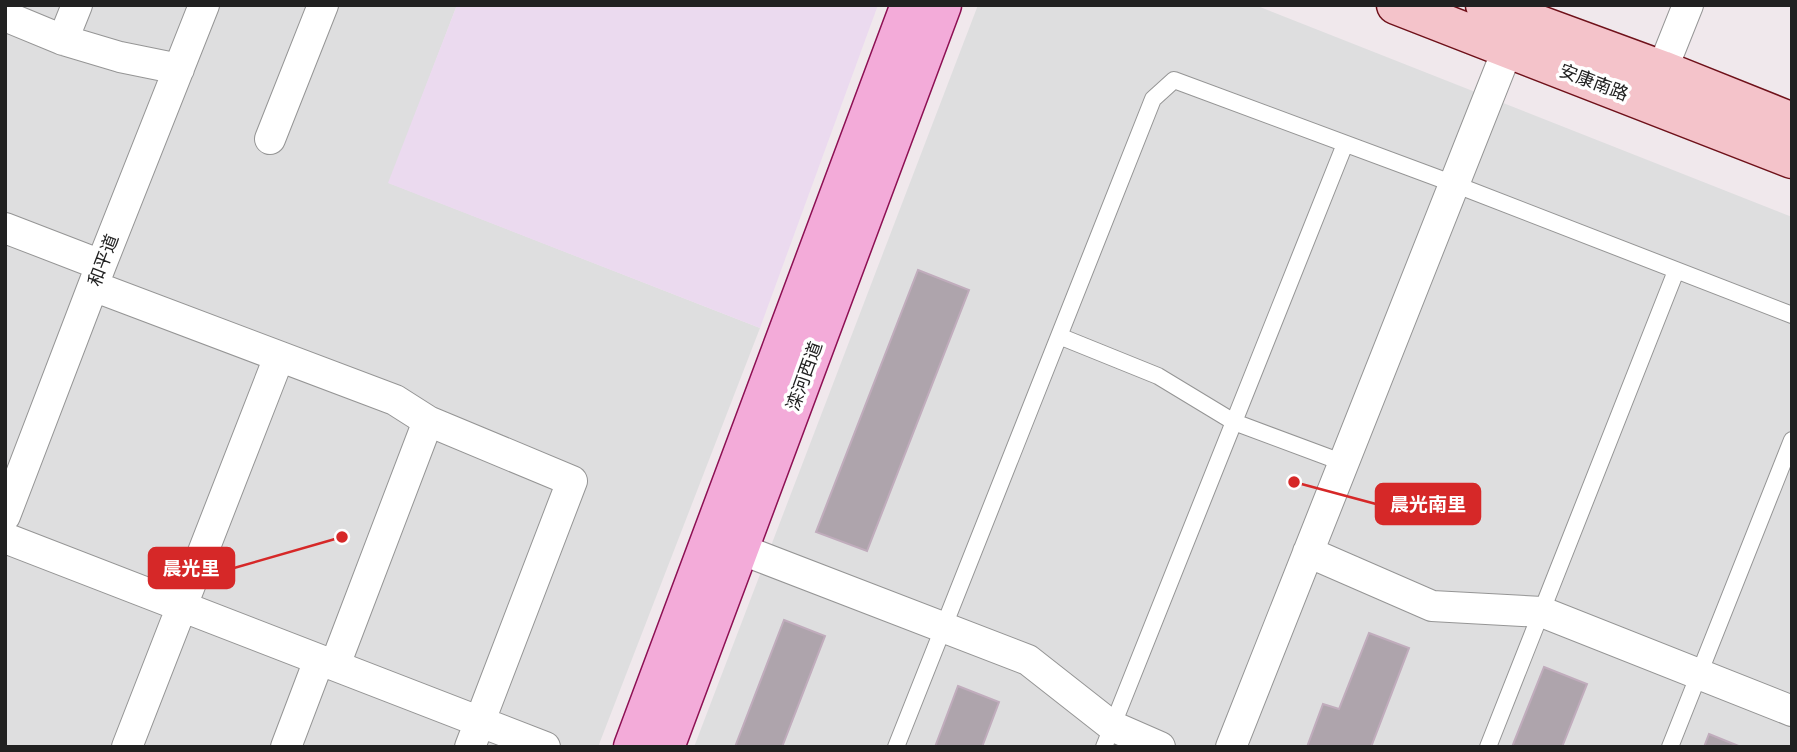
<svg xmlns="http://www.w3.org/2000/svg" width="1797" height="752" font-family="'PT Sans Narrow','Noto Sans SC',sans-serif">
  <rect width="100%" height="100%" fill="#f0e8ec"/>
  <path fill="#dededf" d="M 5,5 L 457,5 L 389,183 L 760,328 L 598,747 L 5,747 Z
    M 978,5 L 1255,5 L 1792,217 L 1792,747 L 694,747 Z"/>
  <path fill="#ebdaef" d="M 457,5 L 878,5 L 760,328 L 388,183 Z"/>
  <path fill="#aea4ac" stroke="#c0acbc" stroke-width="2" d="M 918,270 L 969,290 L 867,551 L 816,532 Z
    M 784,620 L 825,636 L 782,747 L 735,747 Z
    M 1369,633 L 1409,648 L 1371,747 L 1307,747 L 1323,704 L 1339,709 Z
    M 1544,667 L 1587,684 L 1562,747 L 1512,747 Z
    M 958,686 L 999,702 L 982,747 L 935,747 Z
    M 1709,734 L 1741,747 L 1704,747 Z"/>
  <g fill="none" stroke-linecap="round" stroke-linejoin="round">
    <g stroke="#959595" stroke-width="18">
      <path id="lane" d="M 1059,336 L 1158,376 L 1234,422 L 1344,463
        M 896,747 L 1153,99 L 1174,80 L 1454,184 L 1792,315
        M 1104,747 L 1345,144
        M 1488,747 L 1676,271
        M 1670,747 L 1792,440"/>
    </g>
    <g stroke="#959595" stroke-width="32">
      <path id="street" d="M 5,16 L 63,40 L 120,57 L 179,69
        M 63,40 L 77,5
        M 1662,70 L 1688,5
        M 270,139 L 323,5
        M 5,228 L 101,265
        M 93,286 L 395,400 L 428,421 L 335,665
        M 428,421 L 572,481 L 470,747
        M 5,516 L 101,265 L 204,5
        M 5,538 L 545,747
        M 740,549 L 1028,660 L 1112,726 L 1160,747
        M 1308,552 L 1432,606 L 1542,612 L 1792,711
        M 127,747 L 279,357
        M 286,747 L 319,660
        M 1231,747 L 1516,28"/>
    </g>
    <g stroke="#6f111a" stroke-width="41">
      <path id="secondary" d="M 1396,5 L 1792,159
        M 1485,5 L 1662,70 L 1792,122"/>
    </g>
    <g stroke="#8d1053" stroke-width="41">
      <path id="primary" d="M 633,747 L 910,5
        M 665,747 L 942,5"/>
    </g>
    <use href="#lane" stroke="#fff" stroke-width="16"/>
    <use href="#street" stroke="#fff" stroke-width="30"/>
    <use href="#secondary" stroke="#f4c3ca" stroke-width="38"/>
    <use href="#primary" stroke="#f3abd9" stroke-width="38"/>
  </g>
  <g text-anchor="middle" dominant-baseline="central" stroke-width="7" stroke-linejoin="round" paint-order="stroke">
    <g font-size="18" fill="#212121" stroke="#fff">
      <text transform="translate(1594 82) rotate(21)">安康南路</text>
      <text transform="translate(103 260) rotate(-69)">和平道</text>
      <text transform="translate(804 376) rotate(-70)">滦河西道</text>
    </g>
  </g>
  <path fill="none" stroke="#d62828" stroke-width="2.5" d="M1294 482L1376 504M342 537L234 568"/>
  <g fill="#d62828" stroke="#fff" stroke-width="2.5">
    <circle cx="1294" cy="482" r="7"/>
    <circle cx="342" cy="537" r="7"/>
  </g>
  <g fill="#d62828" stroke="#d62828" stroke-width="2.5">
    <rect x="1376" y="484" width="104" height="40" rx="7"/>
    <rect x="149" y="548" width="85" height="40" rx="7"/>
  </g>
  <g font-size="19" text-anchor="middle" font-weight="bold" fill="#fff">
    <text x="1428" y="511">晨光南里</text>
    <text x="191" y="575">晨光里</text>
  </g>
  <rect width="1797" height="752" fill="none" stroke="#212121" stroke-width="14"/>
</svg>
